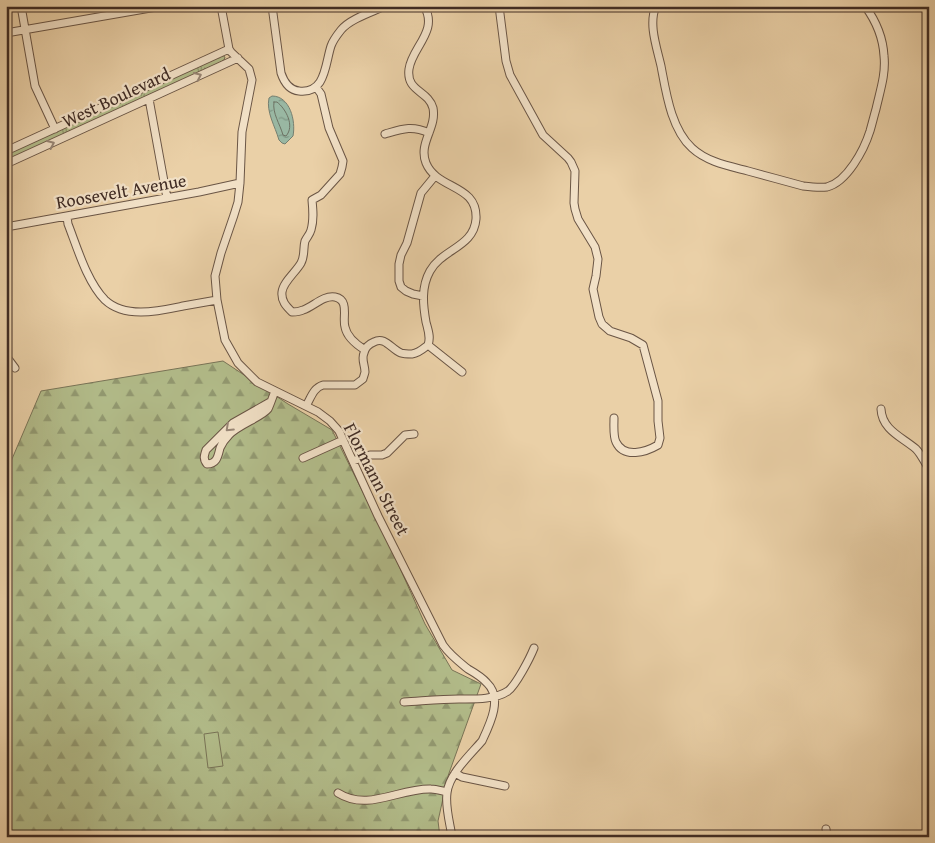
<svg xmlns="http://www.w3.org/2000/svg" width="935" height="843" font-family="'Gentium Book Plus',serif">
  <defs>
    <pattern id="grass-tufts" width="24" height="20" patternUnits="userSpaceOnUse" patternTransform="scale(1.25)"><rect width="24" height="20" fill="#b2bc8a"/><path d="M3 7l-1-3M5 7V3M7 7l1-3M15 17l-1-3M17 17v-4M19 17l1-3" fill="none" stroke="#929971"/></pattern>
    <pattern id="forest-firs" width="22" height="20" patternUnits="userSpaceOnUse" patternTransform="scale(1.25)"><rect width="22" height="20" fill="#b2bc8a"/><path d="M5 1l3.5 6h-7zM16 11l3.5 6h-7z" fill="#929971"/></pattern>
    <pattern id="water-ripples" width="26" height="14" patternUnits="userSpaceOnUse" patternTransform="scale(1.25)"><rect width="26" height="14" fill="#99b7a2"/><path d="M2 4q2-2 4 0t4 0M15 11q2-2 4 0t4 0" fill="none" stroke="#7e9584"/></pattern>
  </defs>
  <rect width="100%" height="100%" fill="#ead0a7"/>
  <filter id="stains"><feTurbulence type="fractalNoise" baseFrequency=".004" numOctaves="4"/><feColorMatrix values="0 0 0 0 .2 0 0 0 0 .09 0 0 0 0 .02 0 0 0 .5 -.17"/></filter>
  <radialGradient id="worn" r=".72"><stop offset=".6" stop-color="#630" stop-opacity="0"/><stop offset="1" stop-color="#630" stop-opacity=".3"/></radialGradient>
  <path fill="url(#grass-tufts)" stroke="#797457" d="M 222,55 L 225,57 L 224,60 L 214,66 L 6,161 L 6,154 Z"/>
  <path fill="url(#forest-firs)" stroke="#797457" d="M 223,361 L 288,404 L 332,430 L 394,555 L 425,624 L 452,670 L 481,684 L 448,776 L 438,821 L 440,837 L 6,837 L 6,473 L 41,391 Z"/>
  <path fill="#b2bc8a" stroke="#797457" d="M 218,732 L 223,766 L 208,768 L 204,734 Z"/>
  <path fill="url(#water-ripples)" stroke="#757f70" d="M 272,96 C 290,96 296,121 293,136 L 285,144 L 282,143 L 279,140 C 275,126 266,112 269,98 Z"/>
  <g fill="none" stroke-linecap="round" stroke-linejoin="round">
    <path stroke="#6c7263" stroke-width="1" d="M 274,102 L 277,102 C 286,109 295,126 286,136 L 283,135 C 280,124 272,113 274,102 Z"/>
    <g stroke="#6a5545" stroke-width="9">
      <path id="minor" d="M 21,6 L 35,86 L 55,129
        M 221,6 L 229,49 L 231,52 L 249,69 L 252,80 L 242,132 L 240,183 L 238,202 L 234,215 L 221,253 L 215,276 L 217,300 L 225,340 L 238,363 L 257,382 L 318,412 L 330,421 L 339,431 L 378,516 L 443,645 C 450,655 458,661 468,669 C 475,673 482,677 487,683 C 503,698 490,724 482,741 C 470,755 449,774 447,793 C 445,807 450,823 452,837
        M 272,6 L 281,73 C 284,82 289,90 299,91 C 326,94 325,64 331,46 C 333,40 337,35 341,30 C 350,19 372,12 385,6
        M 499,6 L 506,61 L 510,75 L 543,135 L 568,158 L 571,162 L 575,171 L 574,203 L 575,209 L 578,219 L 595,247 L 598,259 L 596,276 L 593,289 L 599,317 L 602,324 L 610,331 L 631,338 L 643,345 L 658,401 L 658,421 L 660,438 L 658,445 C 646,452 624,459 616,442 C 613,436 614,425 614,418
        M 656,6 C 648,24 657,48 661,66 C 666,92 671,129 692,148 C 707,162 729,166 748,171 C 766,176 785,181 803,186 C 811,187 819,188 827,187 C 847,182 864,150 870,131 C 872,124 874,116 876,109 C 880,91 886,74 884,56 C 883,37 876,21 865,6
        M 6,33 L 162,6
        M 316,87 L 321,94 L 329,128 L 343,161 L 342,167 L 340,174 L 321,195 L 312,200 C 313,210 314,220 311,230 C 310,234 307,237 305,241 C 303,248 305,256 301,263 C 296,272 283,282 282,292 C 281,301 286,306 292,312 C 295,312 299,312 303,310 C 313,307 323,295 335,297 C 350,300 342,318 345,327 C 347,338 357,345 365,350
        M 149,99 L 167,198
        M 385,134 C 402,129 412,125 429,133
        M 6,151 L 229,49
        M 6,164 L 238,58
        M 67,217 L 68,224 C 77,247 87,282 105,300 C 125,319 159,311 183,306 C 194,304 206,302 217,300
        M 6,227 L 199,192 L 240,183
        M 423,296 L 413,294 L 406,291 L 401,287 L 399,281 L 399,264 L 401,255 L 407,243 L 421,193 L 435,176
        M 428,345 L 462,372
        M 6,356 L 15,368
        M 270,402 L 233,423 L 206,450 C 204,456 203,459 207,464 C 217,464 218,456 220,448 C 222,443 225,439 229,435 C 238,425 262,417 268,409 C 270,405 273,396 275,391
        M 306,406 C 311,398 313,388 323,385 L 355,385 L 363,379 C 363,378 365,373 365,372 C 365,365 361,359 364,353 C 365,347 369,344 374,342 C 385,336 391,349 401,353 C 404,354 408,354 412,354 C 419,353 423,349 428,345 C 431,337 428,330 426,322 C 423,305 421,287 430,271 C 442,249 474,247 476,219 C 478,184 437,190 426,163 C 418,143 437,128 433,108 C 428,90 406,92 409,69 C 412,47 439,31 424,6
        M 881,409 C 882,430 902,437 916,449 C 921,454 925,463 929,469
        M 303,458 L 343,440
        M 353,461 L 370,455 L 382,455 L 387,453 L 405,435 L 414,434
        M 404,702 C 422,701 441,699 459,699 C 473,699 495,700 508,691 C 516,685 530,658 534,648
        M 455,773 L 462,777 L 505,786
        M 338,793 C 368,812 399,788 431,789 C 436,789 442,791 447,792
        M 826,829 L 827,837"/>
    </g>
    <use href="#minor" stroke="#f1e0c6" stroke-width="7"/>
  </g>
  <defs><path id="oneway-chevron" d="M-2-3.5L2.5 0L-2 3.5" fill="none" stroke-width="1.6" stroke-linecap="round" stroke-linejoin="round" transform="scale(1.25)"/></defs>
  <g stroke="#988675">
    <use href="#oneway-chevron" transform="translate(198 76) rotate(-25)"/>
    <use href="#oneway-chevron" transform="translate(51 144) rotate(-25)"/>
    <use href="#oneway-chevron" transform="translate(229 428) rotate(137)"/>
  </g>
  <g text-anchor="middle" dominant-baseline="central" stroke-width="4.5" stroke-linejoin="round" paint-order="stroke">
    <g font-size="18" fill="#402c24" stroke="#f1e0c6">
      <text transform="translate(116 97) rotate(-25)">West Boulevard</text>
      <text transform="translate(121 191) rotate(-10)">Roosevelt Avenue</text>
      <text transform="translate(377 479) rotate(63)">Flormann Street</text>
    </g>
  </g>
  <rect width="935" height="843" fill="none" stroke="#ead0a7" stroke-width="25"/>
  <rect x="8" y="8" width="920" height="828" fill="none" stroke="#402c24" stroke-width="2.5"/>
  <rect x="12" y="12" width="910" height="818" fill="none" stroke="#402c24"/>
  <rect width="100%" height="100%" filter="url(#stains)"/>
  <rect width="100%" height="100%" fill="url(#worn)"/>
</svg>
